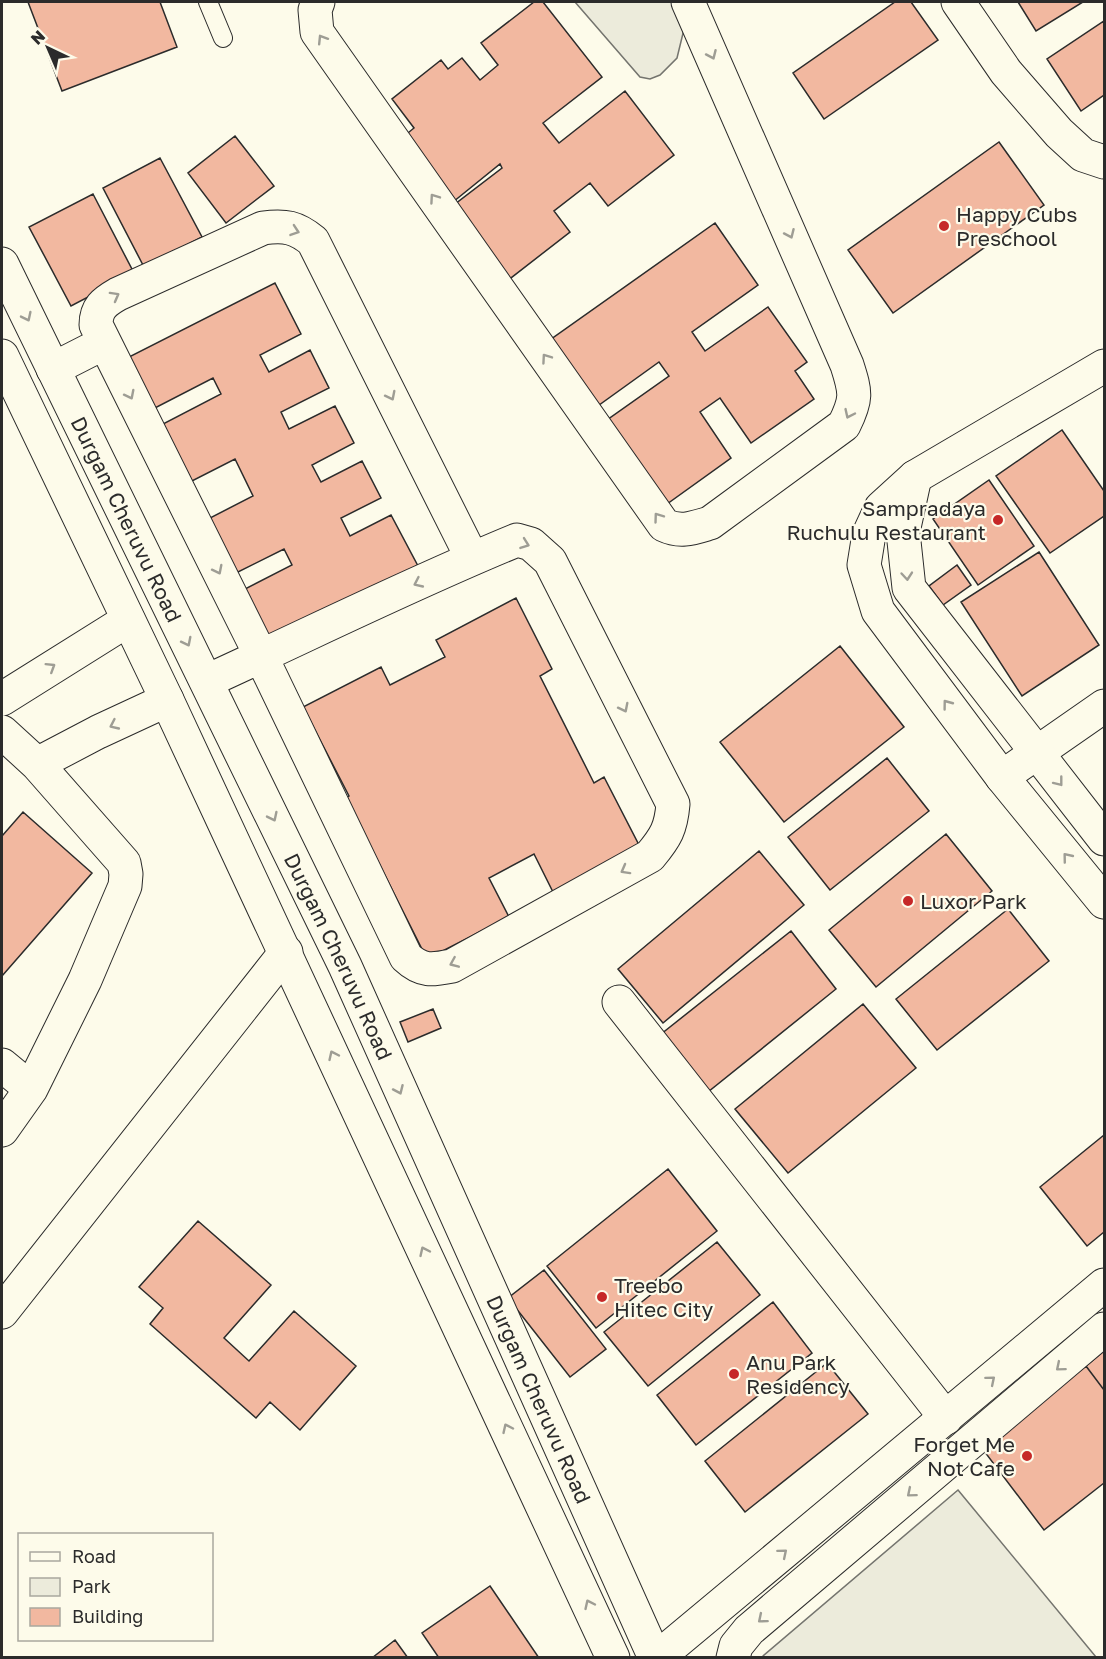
<svg xmlns="http://www.w3.org/2000/svg" width="1106" height="1659" font-family="'Golos Text',sans-serif">
  <rect width="100%" height="100%" fill="#fdfbea"/>
  <path fill="#ecebdb" stroke="#74746e" stroke-width="1.5" d="M 575,2 L 674,2 L 685,25 L 677,58 L 660,75 L 650,79 L 640,77 Z
    M 958,1490 L 1096,1657 L 764,1657 L 763,1656 Z"/>
  <path fill="#f2b8a0" stroke="#2b2b2b" stroke-width="1.5" d="M 28,2 L 160,2 L 177,47 L 62,91 Z
    M 534,2 L 543,2 L 602,77 L 543,123 L 559,143 L 625,91 L 674,155 L 608,206 L 590,183 L 554,211 L 570,232 L 502,285 L 446,211 L 502,168 L 500,164 L 453,202 L 403,137 L 414,128 L 392,99 L 441,60 L 448,69 L 462,58 L 480,80 L 498,65 L 481,43 Z
    M 895,2 L 911,2 L 938,40 L 824,119 L 793,73 Z
    M 1018,2 L 1083,2 L 1036,31 Z
    M 1104,21 L 1104,95 L 1081,111 L 1047,59 Z
    M 235,136 L 274,186 L 226,223 L 188,173 Z
    M 999,142 L 1044,205 L 893,313 L 848,250 Z
    M 160,158 L 202,237 L 144,267 L 103,188 Z
    M 93,194 L 134,273 L 71,306 L 29,227 Z
    M 715,223 L 758,285 L 692,332 L 705,351 L 768,307 L 807,362 L 795,371 L 814,399 L 751,443 L 720,398 L 700,412 L 731,458 L 667,504 L 607,420 L 669,376 L 659,362 L 588,413 L 540,347 Z
    M 275,283 L 301,334 L 260,355 L 269,372 L 310,350 L 329,388 L 281,412 L 289,429 L 335,406 L 354,443 L 312,465 L 321,482 L 362,461 L 381,498 L 341,518 L 350,536 L 391,515 L 418,566 L 270,642 L 243,590 L 292,565 L 284,549 L 236,573 L 208,519 L 253,496 L 235,459 L 190,482 L 161,425 L 221,394 L 213,378 L 153,409 L 127,358 Z
    M 1062,430 L 1104,491 L 1104,516 L 1050,553 L 996,476 Z
    M 989,480 L 1034,546 L 978,585 L 933,519 Z
    M 1039,552 L 1099,645 L 1022,696 L 961,602 Z
    M 957,565 L 971,585 L 943,605 L 929,586 Z
    M 516,598 L 552,669 L 540,676 L 594,783 L 604,777 L 640,847 L 553,892 L 534,854 L 489,878 L 509,917 L 427,959 L 346,798 L 349,796 L 303,707 L 381,667 L 390,685 L 445,657 L 436,640 Z
    M 840,646 L 904,727 L 784,822 L 720,742 Z
    M 887,758 L 929,811 L 830,890 L 788,837 Z
    M 23,812 L 92,873 L 2,976 L 2,836 Z
    M 946,834 L 992,891 L 876,987 L 829,930 Z
    M 759,851 L 804,905 L 663,1023 L 618,969 Z
    M 1008,909 L 1049,961 L 937,1050 L 896,999 Z
    M 791,931 L 836,989 L 698,1100 L 651,1042 Z
    M 863,1004 L 916,1068 L 788,1173 L 735,1109 Z
    M 433,1009 L 441,1028 L 408,1042 L 400,1022 Z
    M 1104,1135 L 1104,1232 L 1087,1246 L 1040,1187 Z
    M 668,1169 L 717,1231 L 596,1328 L 547,1266 Z
    M 198,1221 L 271,1285 L 224,1338 L 249,1361 L 294,1311 L 356,1366 L 300,1430 L 270,1402 L 256,1418 L 150,1324 L 163,1308 L 139,1287 Z
    M 717,1242 L 760,1295 L 648,1386 L 604,1332 Z
    M 544,1270 L 606,1349 L 570,1377 L 508,1298 Z
    M 773,1302 L 812,1353 L 696,1445 L 657,1395 Z
    M 1104,1351 L 1104,1390 L 1086,1366 Z
    M 827,1363 L 868,1414 L 745,1512 L 705,1461 Z
    M 1086,1366 L 1104,1390 L 1104,1483 L 1044,1530 L 981,1447 Z
    M 490,1586 L 539,1658 L 439,1658 L 422,1633 Z
    M 395,1640 L 408,1658 L 372,1658 Z"/>
  <g fill="none" stroke-linecap="round" stroke-linejoin="round">
    <g stroke="#2b2b2b" stroke-width="20">
      <path id="lane" d="M 208,2 L 223,38"/>
    </g>
    <g stroke="#2b2b2b" stroke-width="35">
      <path id="street" d="M 318,2 L 315,10 L 317,32 L 664,525 C 681,533 693,528 710,523 L 844,425 C 857,399 856,393 847,365 L 688,2
        M 958,2 L 1006,72 L 1059,133 L 1083,155 L 1104,162
        M 53,369 L 104,343
        M 207,681 C 310,634 412,583 517,540 L 531,544 L 550,561 L 673,804 C 671,828 666,837 650,856 L 452,966 C 432,970 422,972 406,957 L 261,656 L 96,325 C 96,308 104,302 118,294 L 263,228 C 285,225 296,227 313,241 L 472,558
        M 2,699 L 128,620
        M 2,732 L 37,764 L 124,863 L 126,874 L 125,886 L 85,980 L 31,1089 L 2,1130
        M 37,764 L 98,732 L 167,700
        M 1002,777 L 1104,706
        M 619,1002 L 946,1418
        M 2,1065 L 31,1089
        M 2,1312 L 286,952"/>
    </g>
    <g stroke="#2b2b2b" stroke-width="35">
      <g id="secondary">
        <path id="s1" d="M 2,264 L 345,966 L 655,1658"/>
        <path d="M 2,356 L 167,700 L 613,1658"/>
        <path d="M 1104,366 L 915,477 L 881,508 L 869,534 L 864,565 L 878,611 L 1002,777 L 1104,902"/>
        <path d="M 915,477 L 903,532 L 909,588 L 1104,839"/>
        <path d="M 657,1658 L 1104,1285"/>
        <path d="M 733,1658 L 736,1646 L 749,1630 L 1104,1329"/>
      </g>
    </g>
    <use href="#lane" stroke="#fdfbea" stroke-width="18"/>
    <use href="#street" stroke="#fdfbea" stroke-width="33"/>
    <use href="#secondary" stroke="#fdfbea" stroke-width="33"/>
  </g>
  <defs><path id="oneway-chevron" d="M-2-3.5L2.5 0L-2 3.5" fill="none" stroke-width="1.6" stroke-linecap="round" stroke-linejoin="round" transform="scale(1.5)"/></defs>
  <g stroke="#9e9d94">
    <use href="#oneway-chevron" transform="translate(322 39) rotate(-122)"/>
    <use href="#oneway-chevron" transform="translate(712 55) rotate(66)"/>
    <use href="#oneway-chevron" transform="translate(434 198) rotate(-125)"/>
    <use href="#oneway-chevron" transform="translate(295 231) rotate(19)"/>
    <use href="#oneway-chevron" transform="translate(790 234) rotate(66)"/>
    <use href="#oneway-chevron" transform="translate(115 296) rotate(-29)"/>
    <use href="#oneway-chevron" transform="translate(27 317) rotate(64)"/>
    <use href="#oneway-chevron" transform="translate(546 358) rotate(-125)"/>
    <use href="#oneway-chevron" transform="translate(130 395) rotate(63)"/>
    <use href="#oneway-chevron" transform="translate(391 396) rotate(63)"/>
    <use href="#oneway-chevron" transform="translate(849 414) rotate(115)"/>
    <use href="#oneway-chevron" transform="translate(658 517) rotate(-126)"/>
    <use href="#oneway-chevron" transform="translate(525 544) rotate(20)"/>
    <use href="#oneway-chevron" transform="translate(218 570) rotate(63)"/>
    <use href="#oneway-chevron" transform="translate(907 576) rotate(85)"/>
    <use href="#oneway-chevron" transform="translate(418 583) rotate(155)"/>
    <use href="#oneway-chevron" transform="translate(187 642) rotate(63)"/>
    <use href="#oneway-chevron" transform="translate(51 667) rotate(-32)"/>
    <use href="#oneway-chevron" transform="translate(947 704) rotate(-127)"/>
    <use href="#oneway-chevron" transform="translate(624 708) rotate(63)"/>
    <use href="#oneway-chevron" transform="translate(114 725) rotate(155)"/>
    <use href="#oneway-chevron" transform="translate(1059 782) rotate(52)"/>
    <use href="#oneway-chevron" transform="translate(273 817) rotate(64)"/>
    <use href="#oneway-chevron" transform="translate(1067 857) rotate(-129)"/>
    <use href="#oneway-chevron" transform="translate(625 870) rotate(151)"/>
    <use href="#oneway-chevron" transform="translate(454 963) rotate(157)"/>
    <use href="#oneway-chevron" transform="translate(333 1055) rotate(-115)"/>
    <use href="#oneway-chevron" transform="translate(399 1090) rotate(66)"/>
    <use href="#oneway-chevron" transform="translate(424 1251) rotate(-115)"/>
    <use href="#oneway-chevron" transform="translate(1060 1367) rotate(140)"/>
    <use href="#oneway-chevron" transform="translate(991 1380) rotate(-40)"/>
    <use href="#oneway-chevron" transform="translate(507 1428) rotate(-115)"/>
    <use href="#oneway-chevron" transform="translate(911 1493) rotate(140)"/>
    <use href="#oneway-chevron" transform="translate(783 1553) rotate(-40)"/>
    <use href="#oneway-chevron" transform="translate(589 1604) rotate(-115)"/>
    <use href="#oneway-chevron" transform="translate(762 1619) rotate(140)"/>
  </g>
  <g fill="#c62828" stroke="#fdfbea" stroke-width="2">
    <circle cx="944" cy="226" r="6"/>
    <circle cx="998" cy="520" r="6"/>
    <circle cx="908" cy="901" r="6"/>
    <circle cx="602" cy="1297" r="6"/>
    <circle cx="734" cy="1374" r="6"/>
    <circle cx="1027" cy="1456" r="6"/>
  </g>
  <g text-anchor="middle" dominant-baseline="central" stroke-width="4.5" stroke-linejoin="round" paint-order="stroke">
    <g font-size="21" fill="#2b2b2b" stroke="#fdfbea" text-anchor="start">
      <text x="956" y="214">Happy Cubs<tspan x="956" dy="24">Preschool</tspan></text>
      <text x="986" y="508" text-anchor="end">Sampradaya<tspan x="986" dy="24">Ruchulu Restaurant</tspan></text>
      <text x="920" y="901">Luxor Park</text>
      <text x="614" y="1285">Treebo<tspan x="614" dy="24">Hitec City</tspan></text>
      <text x="746" y="1362">Anu Park<tspan x="746" dy="24">Residency</tspan></text>
      <text x="1015" y="1444" text-anchor="end">Forget Me<tspan x="1015" dy="24">Not Cafe</tspan></text>
    </g>
    <g font-size="21" fill="#2b2b2b" stroke="#fdfbea">
      <text stroke="none"><textPath href="#s1" startOffset="284">Durgam Cheruvu Road</textPath></text>
      <text stroke="none"><textPath href="#s1" startOffset="770">Durgam Cheruvu Road</textPath></text>
      <text stroke="none"><textPath href="#s1" startOffset="1256">Durgam Cheruvu Road</textPath></text>
    </g>
  </g>
  <rect width="1106" height="1659" fill="none" stroke="#2b2b2b" stroke-width="6"/>
  <rect x="18" y="1533" width="195" height="108" fill="#fdfbea" stroke="#a9a89e" stroke-width="1.5"/>
  <rect x="30" y="1552" width="30" height="9" fill="#fdfbea" stroke="#a9a89e" stroke-width="1.5"/>
  <text x="72" y="1563" font-size="18" fill="#2b2b2b">Road</text>
  <rect x="30" y="1578" width="30" height="18" fill="#ecebdb" stroke="#a9a89e" stroke-width="1.5"/>
  <text x="72" y="1593" font-size="18" fill="#2b2b2b">Park</text>
  <rect x="30" y="1608" width="30" height="18" fill="#f2b8a0" stroke="#a9a89e" stroke-width="1.5"/>
  <text x="72" y="1623" font-size="18" fill="#2b2b2b">Building</text>
  <g transform="translate(48 48) rotate(316)" stroke="#fdfbea" stroke-width="4.5" paint-order="stroke">
  <path d="M0-4.5L10 22L0 15L-10 22Z" fill="#2b2b2b"/>
  <text y="-9" font-size="16" font-weight="bold" text-anchor="middle" fill="#2b2b2b">N</text>
  </g>
</svg>
